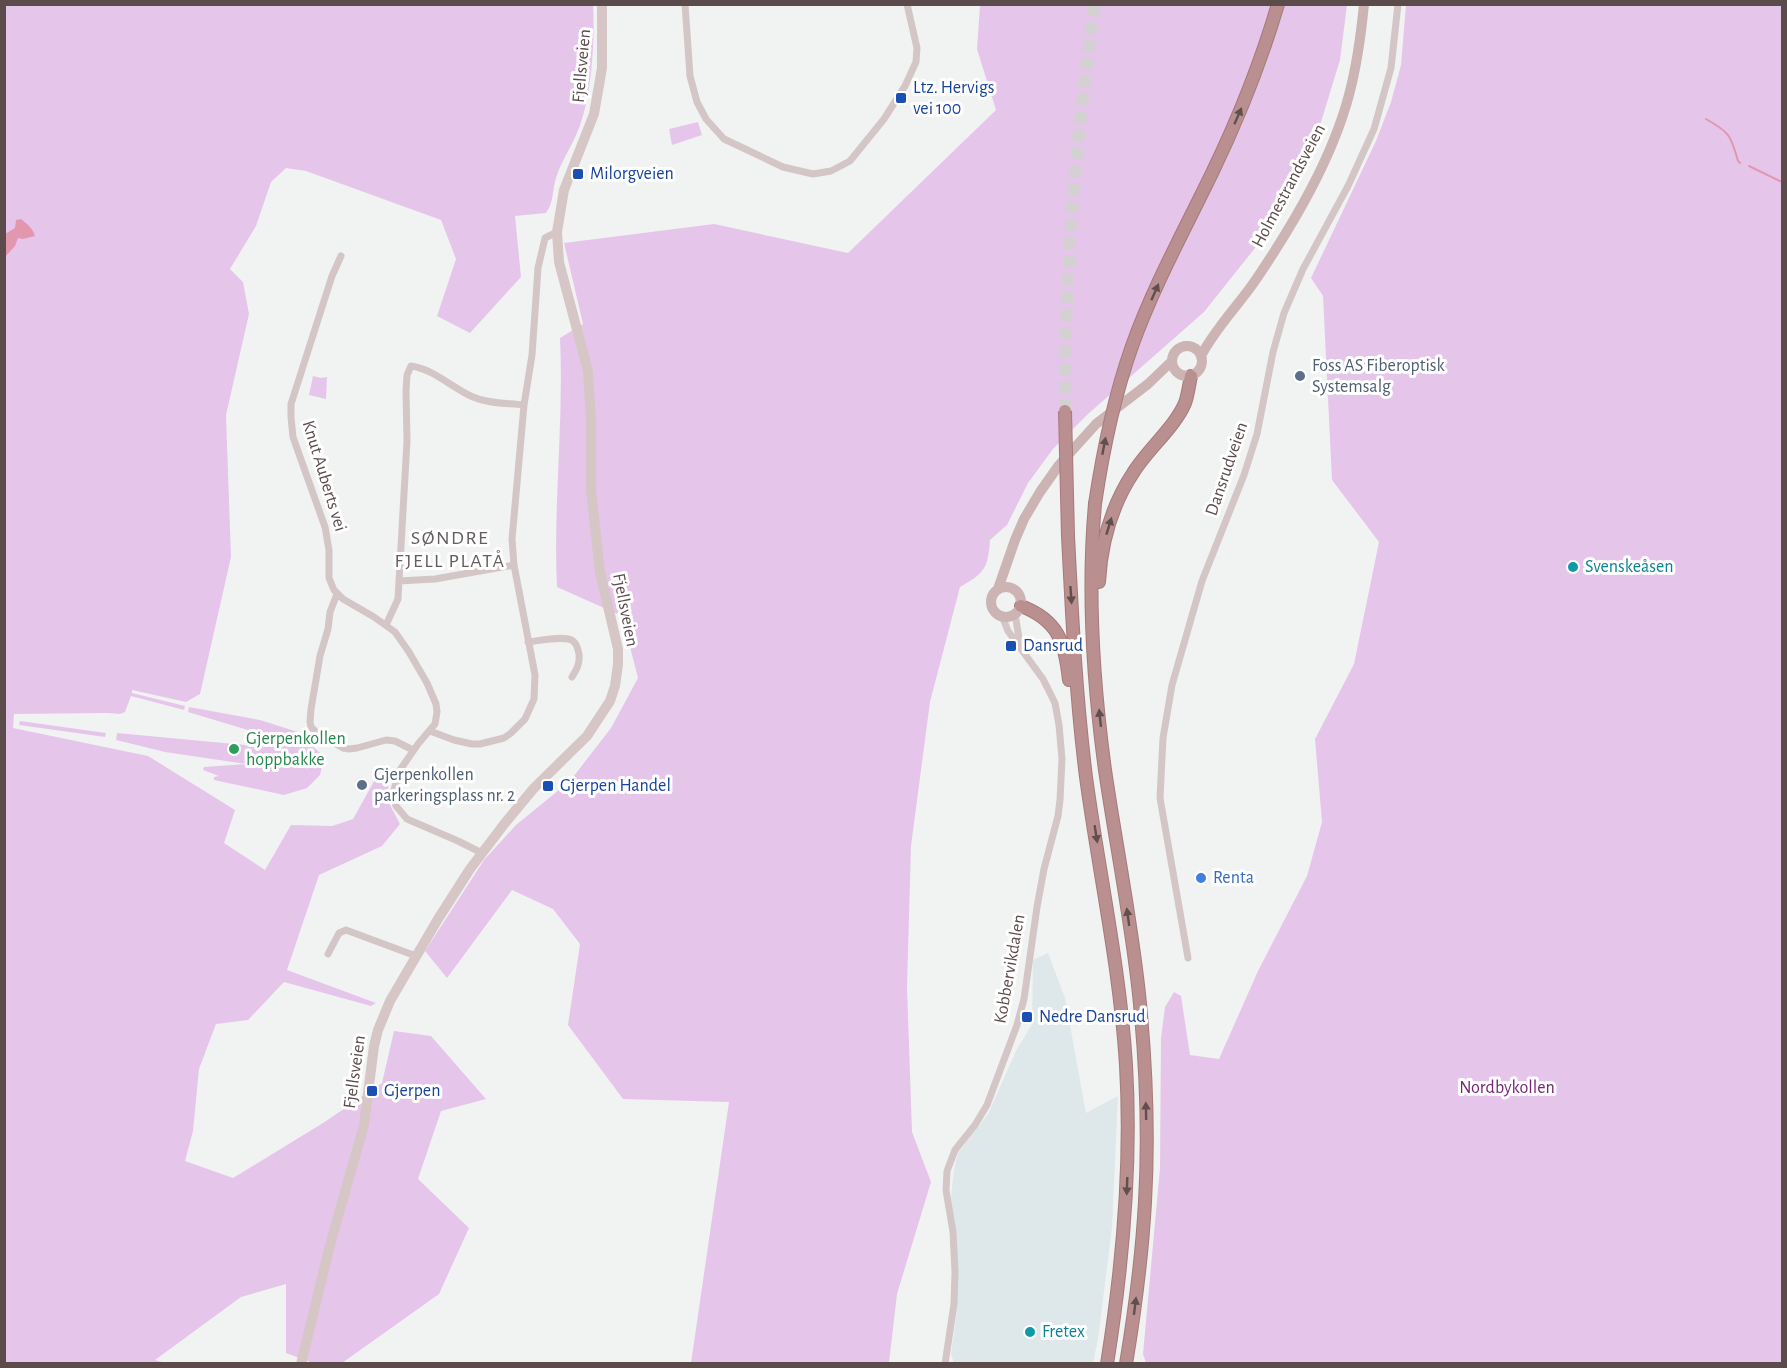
<svg xmlns="http://www.w3.org/2000/svg" width="1787" height="1368" font-family="'Alegreya Sans',sans-serif">
  <rect width="100%" height="100%" fill="#f1f3f2"/>
  <path fill="#dee7e9" d="M 1048,953 L 1065,998 L 1086,1113 L 1118,1096 L 1112,1227 L 1098,1339 L 1093,1363 L 954,1363 L 951,1354 L 957,1310 L 957,1250 L 951,1197 L 954,1169 L 958,1153 L 988,1114 L 1016,1051 L 1032,1024 L 1033,960 Z"/>
  <path fill="#e6c5eb" d="M 4,5 L 593,5 C 595,40 592,94 579,128 C 573,145 561,161 556,178 C 552,191 554,202 546,213 L 515,216 L 521,277 L 470,333 L 437,316 L 456,259 L 441,220 L 306,171 L 286,168 L 271,182 L 256,226 L 230,269 L 243,282 L 249,314 L 226,415 L 231,557 L 200,694 L 186,702 L 132,690 L 132,693 L 185,706 L 184,710 L 131,696 L 125,712 L 120,714 L 108,713 L 14,714 L 13,728 L 148,756 L 235,810 L 224,843 L 265,870 L 291,825 L 332,826 L 353,819 L 382,767 L 388,777 L 388,801 L 400,824 L 382,846 L 319,875 L 287,970 L 376,1003 L 371,1006 L 284,982 L 248,1020 L 216,1024 L 199,1069 L 193,1131 L 185,1161 L 233,1178 L 323,1123 L 382,1083 L 394,1031 L 431,1036 L 486,1099 L 441,1111 L 418,1179 L 469,1228 L 439,1294 L 342,1363 L 313,1363 L 286,1353 L 286,1284 L 241,1297 L 155,1360 L 166,1363 L 5,1363 Z
    M 980,5 L 1347,5 L 1340,60 L 1314,145 L 1263,238 L 1204,312 L 1088,414 L 1053,449 L 1028,483 L 1007,525 L 990,540 C 988,568 985,573 960,587 L 930,702 L 911,846 L 907,987 L 912,1132 L 931,1182 L 897,1294 L 889,1363 L 691,1363 L 729,1102 L 623,1099 L 568,1025 L 580,944 L 553,909 L 512,890 L 447,978 L 425,951 L 484,860 L 516,825 L 570,781 L 611,728 L 638,678 L 622,616 L 557,587 C 553,504 564,421 560,338 L 583,324 L 564,243 L 714,224 L 848,253 L 996,110 L 977,49 Z
    M 1406,5 L 1782,5 L 1782,1363 L 1146,1363 L 1143,1354 L 1160,1168 L 1161,1038 L 1165,1007 L 1174,992 L 1181,996 L 1190,1055 L 1219,1059 L 1258,971 L 1307,876 L 1322,822 L 1315,739 L 1354,664 L 1379,542 L 1332,480 L 1323,296 L 1311,278 L 1376,141 L 1391,102 L 1401,65 Z
    M 698,122 L 702,135 L 672,145 L 669,129 Z
    M 313,376 L 321,378 L 327,377 L 326,399 L 309,395 Z
    M 189,707 L 260,720 L 298,732 L 322,755 L 322,767 L 320,775 L 307,788 L 284,795 L 214,780 L 214,777 L 219,776 L 203,770 L 204,767 L 246,764 L 165,752 L 116,740 L 117,733 L 256,746 L 258,733 L 188,712 Z
    M 20,721 L 106,733 L 105,737 L 19,725 Z"/>
  <path fill="#e397ae" d="M 21,219 C 27,224 33,228 35,236 L 23,239 L 18,238 L 15,246 L 5,257 L 5,234 L 15,228 L 16,220 Z"/>
  <g fill="none" stroke-linecap="round" stroke-linejoin="round">
    <path stroke="#e397ae" stroke-width="2" d="M 1706,119 C 1729,132 1731,135 1738,161 L 1740,163
      M 1749,166 L 1782,182"/>
    <path stroke="#d3d1d1" stroke-width="12" stroke-dasharray="12 6" stroke-linecap="butt" d="M 1065,411 C 1065,345 1067,280 1072,214 C 1076,144 1086,74 1094,4"/>
    <g stroke="#a67a7a" stroke-width="14">
      <path id="motorway" d="M 1132,346 C 1154,285 1185,229 1213,171 C 1239,117 1261,62 1278,4
        M 1095,504 C 1087,592 1093,682 1105,770 C 1116,845 1131,919 1139,994 C 1146,1063 1149,1133 1145,1202 C 1142,1256 1135,1310 1126,1364
        M 1068,536 C 1072,616 1076,697 1086,777 C 1099,873 1120,968 1126,1065 C 1132,1165 1123,1264 1107,1364
        M 1099,582 C 1101,544 1112,505 1133,473 C 1147,450 1175,427 1185,403 C 1188,395 1189,385 1191,376
        M 1021,606 C 1058,620 1065,642 1069,680"/>
    </g>
    <path stroke="#d4c6c7" stroke-width="7" d="M 685,4 L 690,76 L 697,102 L 706,119 L 724,139 L 783,167 L 813,174 L 831,171 L 850,161 L 884,119 L 905,86 L 916,62 L 917,48 L 907,4
      M 341,256 L 332,276 L 291,404 L 291,417 L 293,437 L 325,527 L 329,550 L 329,578 L 334,590 L 343,599 L 374,617 L 395,632 L 409,652 L 427,683 L 436,704 L 437,712 L 435,724 L 418,744 L 400,770 L 393,793 L 396,806 L 407,819 L 458,841 L 482,853
      M 399,581 L 435,579 L 514,565
      M 337,594 L 330,612 L 328,629 L 320,656 L 311,709 L 310,722 L 311,727 L 318,734 L 343,748 L 349,749 L 357,748 L 386,740 L 395,741 L 413,750
      M 1015,614 L 1020,644
      M 386,625 L 398,599 L 407,441 L 406,391 L 407,375 L 411,366 C 434,369 452,388 473,397 C 489,404 507,403 524,405
      M 528,642 C 538,641 565,635 573,641 C 577,644 578,649 579,654 C 580,663 577,669 572,677
      M 430,731 L 454,740 L 472,744 L 480,744 L 504,738 L 511,733 L 525,719 L 534,699 L 535,675 L 514,565 L 512,539 L 524,405 L 532,355 L 538,268 L 545,238 L 557,232
      M 328,954 L 339,933 L 346,930 L 416,956
      M 1188,958 L 1160,798 L 1163,738 L 1172,685 L 1202,581 L 1244,475 L 1257,434 L 1273,352 L 1284,313 L 1303,269 L 1348,186 L 1374,129 L 1391,68 L 1398,4
      M 945,1364 L 954,1304 L 955,1272 L 953,1232 L 946,1190 L 947,1171 L 955,1150 L 975,1125 L 987,1105 L 1017,1025 L 1024,999 L 1037,907 L 1044,869 L 1058,816 L 1060,800 L 1062,759 L 1059,725 L 1055,703 L 1043,679 L 1008,631 L 1002,616"/>
    <path stroke="#d7c6c6" stroke-width="10" d="M 301,1364 L 330,1245 L 364,1125 L 374,1046 L 378,1030 L 390,1001 L 438,919 L 470,869 L 505,823 L 534,788 L 587,736 L 610,701 L 615,686 L 618,664 L 618,649 L 600,572 L 591,490 L 591,421 L 588,371 L 559,262 L 557,232 L 564,190 L 594,114 L 602,68 L 602,4"/>
    <path stroke="#ccb4b4" stroke-width="10" d="M1172 361a15 15 0 1 1 30 0a15 15 0 1 1-30 0Z
      M 1201,356 C 1216,327 1239,305 1257,278 C 1294,223 1332,159 1349,95 C 1357,65 1361,35 1364,4
      M991 602a15 15 0 1 1 30 0a15 15 0 1 1-30 0Z
      M 998,589 L 1015,540 L 1024,519 L 1040,492 L 1059,465 L 1096,424 L 1148,384 L 1172,361"/>
    <use href="#motorway" stroke="#ba8f8f" stroke-width="12"/>
    <g stroke="#a67a7a" stroke-width="14" stroke-linecap="butt">
      <path id="motorway-bridge" d="M 1065,411 L 1068,536
        M 1095,504 C 1103,450 1114,397 1132,346"/>
    </g>
    <use href="#motorway-bridge" stroke="#ba8f8f" stroke-width="12"/>
  </g>
  <defs><path id="oneway-solid" d="M-6-.8H1V-3.2L6.5 0L1 3.2V.8H-6Z" transform="scale(1.5)"/></defs>
  <g fill="#614e4e">
    <use href="#oneway-solid" transform="translate(1238 116) rotate(-66)"/>
    <use href="#oneway-solid" transform="translate(1155 292) rotate(-66)"/>
    <use href="#oneway-solid" transform="translate(1104 446) rotate(-79)"/>
    <use href="#oneway-solid" transform="translate(1109 526) rotate(-73)"/>
    <use href="#oneway-solid" transform="translate(1071 595) rotate(86)"/>
    <use href="#oneway-solid" transform="translate(1100 718) rotate(-96)"/>
    <use href="#oneway-solid" transform="translate(1096 834) rotate(81)"/>
    <use href="#oneway-solid" transform="translate(1128 917) rotate(-98)"/>
    <use href="#oneway-solid" transform="translate(1146 1111) rotate(-91)"/>
    <use href="#oneway-solid" transform="translate(1127 1186) rotate(92)"/>
    <use href="#oneway-solid" transform="translate(1135 1306) rotate(-83)"/>
  </g>
  <g fill="#1a4fb4" stroke="#fff" stroke-width="2">
    <rect x="895" y="92" width="12" height="12" rx="3"/>
    <rect x="572" y="168" width="12" height="12" rx="3"/>
    <rect x="1005" y="640" width="12" height="12" rx="3"/>
    <rect x="542" y="780" width="12" height="12" rx="3"/>
    <rect x="1021" y="1011" width="12" height="12" rx="3"/>
    <rect x="366" y="1085" width="12" height="12" rx="3"/>
  </g>
  <g fill="#5c6f8a" stroke="#fff" stroke-width="2">
    <circle cx="1300" cy="376" r="6"/>
    <circle cx="362" cy="785" r="6"/>
  </g>
  <g fill="#0f9aa8" stroke="#fff" stroke-width="2">
    <circle cx="1573" cy="567" r="6"/>
    <circle cx="1030" cy="1332" r="6"/>
  </g>
  <circle fill="#2e9e5b" stroke="#fff" stroke-width="2" cx="234" cy="749" r="6"/>
  <circle fill="#3f7fe0" stroke="#fff" stroke-width="2" cx="1201" cy="878" r="6"/>
  <g text-anchor="middle" dominant-baseline="central" stroke-width="6" stroke-linejoin="round" paint-order="stroke">
    <g font-size="18" fill="#5c4b4b" stroke="#fff">
      <text transform="translate(582 66) rotate(-85)">Fjellsveien</text>
      <text transform="translate(1289 186) rotate(-62)">Holmestrandsveien</text>
      <text transform="translate(1227 469) rotate(-71)">Dansrudveien</text>
      <text transform="translate(324 476) rotate(73)">Knut Auberts vei</text>
      <text transform="translate(625 610) rotate(79)">Fjellsveien</text>
      <text transform="translate(1010 969) rotate(-80)">Kobbervikdalen</text>
      <text transform="translate(355 1072) rotate(-82)">Fjellsveien</text>
    </g>
    <g font-size="18" fill="#164399" stroke="#fff" text-anchor="start">
      <text x="913" y="88">Ltz. Hervigs<tspan x="913" dy="21">vei 100</tspan></text>
      <text x="590" y="174">Milorgveien</text>
      <text x="1023" y="646">Dansrud</text>
      <text x="560" y="786">Gjerpen Handel</text>
      <text x="1039" y="1017">Nedre Dansrud</text>
      <text x="384" y="1091">Gjerpen</text>
    </g>
    <g font-size="18" fill="#4e5e75" stroke="#fff" text-anchor="start">
      <text x="1312" y="366">Foss AS Fiberoptisk<tspan x="1312" dy="21">Systemsalg</tspan></text>
      <text x="374" y="775">Gjerpenkollen<tspan x="374" dy="21">parkeringsplass nr. 2</tspan></text>
    </g>
    <g font-size="18" fill="#0d838f" stroke="#fff" text-anchor="start">
      <text x="1585" y="567">Svenskeåsen</text>
      <text x="1042" y="1332">Fretex</text>
    </g>
    <g font-size="18" fill="#27864d" stroke="#fff" text-anchor="start">
      <text x="246" y="739">Gjerpenkollen<tspan x="246" dy="21">hoppbakke</tspan></text>
    </g>
    <g font-size="18" fill="#366cbe" stroke="#fff" text-anchor="start">
      <text x="1213" y="878">Renta</text>
    </g>
    <g font-size="18" fill="#762277" stroke="#fff">
      <text x="1507" y="1088">Nordbykollen</text>
    </g>
    <g font-size="20" letter-spacing="1.5" fill="#655e5e" stroke="#fff">
      <text x="450" y="538">SØNDRE<tspan x="450" dy="23">FJELL PLATÅ</tspan></text>
    </g>
  </g>
  <rect width="1787" height="1368" fill="none" stroke="#5c4b4b" stroke-width="12"/>
</svg>
